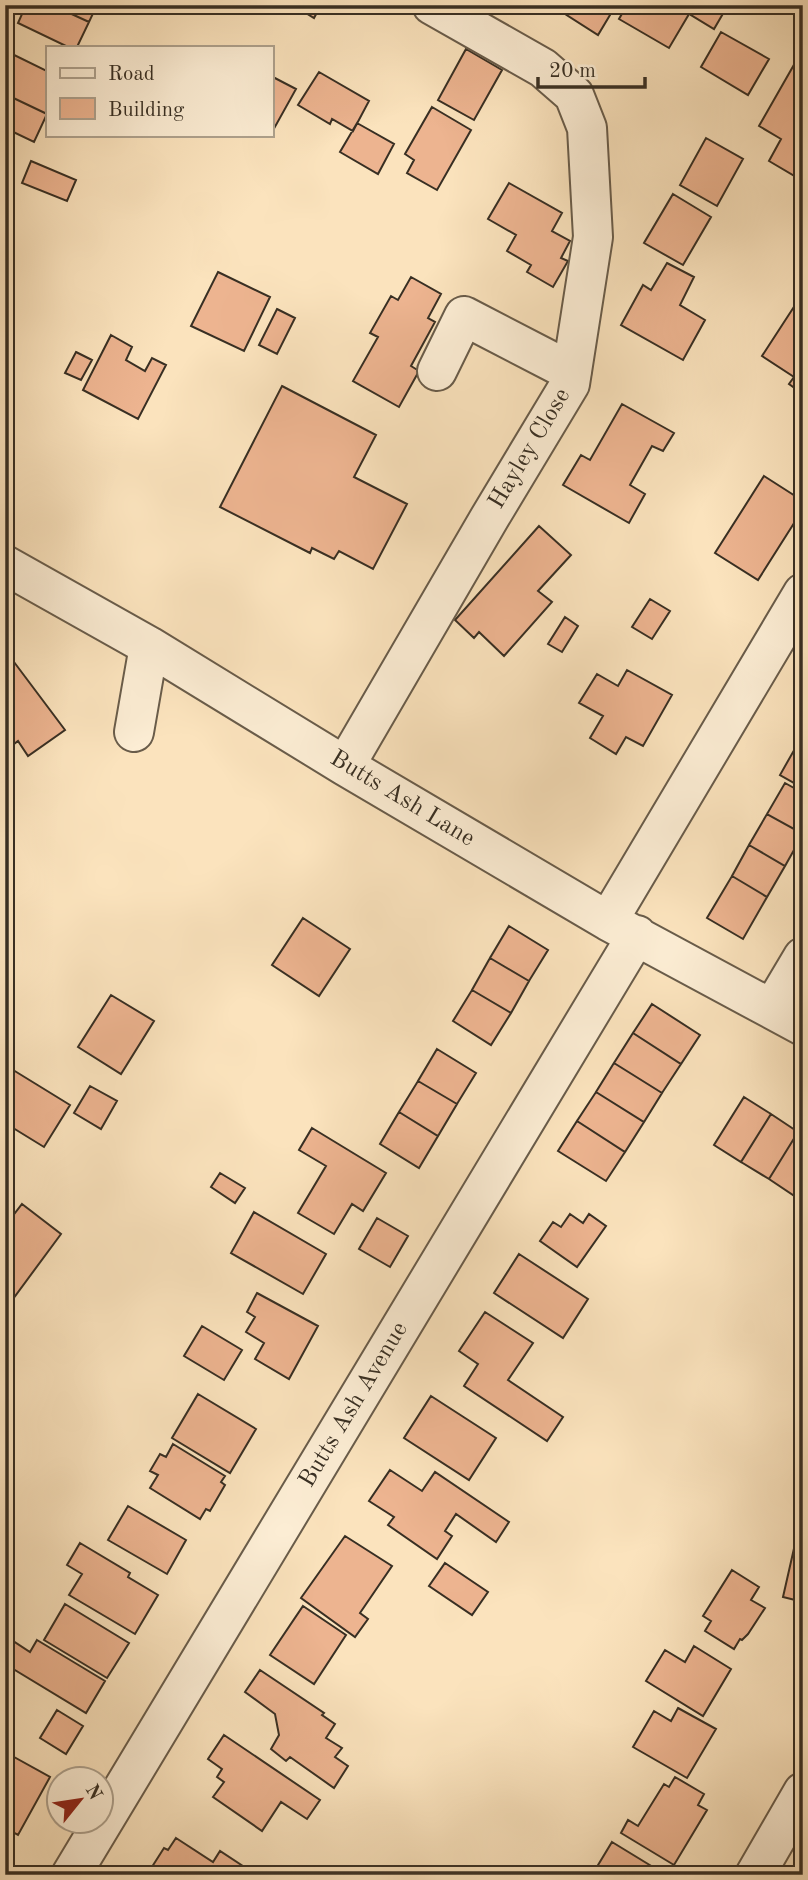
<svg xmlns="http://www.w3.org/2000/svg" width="808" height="1880" font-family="'Old Standard TT',serif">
  <rect width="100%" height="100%" fill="#fbe3bd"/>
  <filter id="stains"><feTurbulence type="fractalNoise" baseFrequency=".00286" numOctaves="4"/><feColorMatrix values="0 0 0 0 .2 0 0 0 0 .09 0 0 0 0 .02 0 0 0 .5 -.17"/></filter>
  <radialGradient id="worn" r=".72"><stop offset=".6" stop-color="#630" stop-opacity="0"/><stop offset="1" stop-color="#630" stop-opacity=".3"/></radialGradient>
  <path fill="#edb490" stroke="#382f23" stroke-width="2" d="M 26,5 L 42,12 L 45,5 L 52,5 L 89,22 L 77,47 L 68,47 L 18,23 Z
    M 52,5 L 97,5 L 89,22 Z
    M 293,5 L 321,5 L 314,18 Z
    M 551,5 L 616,5 L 598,35 Z
    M 627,5 L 673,5 L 689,14 L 669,48 L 619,19 Z
    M 696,5 L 728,5 L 714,29 L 691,15 Z
    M 721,32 L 769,59 L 748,95 L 701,67 Z
    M 466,49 L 502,70 L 474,120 L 438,100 Z
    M 6,51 L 47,71 L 47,114 L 5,94 Z
    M 795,63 L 803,68 L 803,169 L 798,178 L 769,161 L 781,139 L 759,126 Z
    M 319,72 L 369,101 L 353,131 L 332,119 L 330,124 L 298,105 Z
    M 271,76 L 296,89 L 271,134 Z
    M 5,94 L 47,114 L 34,142 L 5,128 Z
    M 432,107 L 471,130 L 437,190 L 407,173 L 414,160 L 405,154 Z
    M 357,123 L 394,144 L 378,174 L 340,152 Z
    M 706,138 L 743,159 L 717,206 L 680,185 Z
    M 31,161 L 76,180 L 67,201 L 22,183 Z
    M 509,183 L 562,213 L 552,231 L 570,241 L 561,258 L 568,261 L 553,287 L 527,272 L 531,265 L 507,251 L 516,235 L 488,219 Z
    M 673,194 L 711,217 L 683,265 L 644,243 Z
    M 667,263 L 694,277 L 680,305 L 705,320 L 683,360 L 621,325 L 643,285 L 651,290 Z
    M 218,272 L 270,297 L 244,351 L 191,326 Z
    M 411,277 L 441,294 L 428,318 L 435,322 L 411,366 L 419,371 L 399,407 L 353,381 L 378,337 L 370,333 L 391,296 L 398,300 Z
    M 801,296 L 803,297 L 803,394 L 789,384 L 794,377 L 762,356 Z
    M 277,309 L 295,318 L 277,354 L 259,345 Z
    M 111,335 L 132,347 L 126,360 L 145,371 L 152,358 L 166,365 L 138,419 L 83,390 Z
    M 76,352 L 92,360 L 81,380 L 65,373 Z
    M 282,386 L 376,435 L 354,477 L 407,504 L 373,569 L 339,551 L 334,559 L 312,548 L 310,553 L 220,507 Z
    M 622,404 L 674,433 L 663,451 L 652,446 L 630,485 L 645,494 L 629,523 L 563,485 L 581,455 L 590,460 Z
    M 764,476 L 803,501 L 803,509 L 758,580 L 715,553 Z
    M 539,526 L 571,555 L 538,591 L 552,602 L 504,656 L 479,632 L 474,638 L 455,620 Z
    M 650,599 L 670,611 L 652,639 L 632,627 Z
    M 565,617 L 578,626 L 562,652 L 548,644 Z
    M 5,650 L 65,730 L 28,756 L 18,741 L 5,751 Z
    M 627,670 L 672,695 L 643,746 L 626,737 L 616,754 L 590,738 L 603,716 L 579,703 L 597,674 L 618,686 Z
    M 797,745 L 803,748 L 803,788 L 780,775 Z
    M 785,783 L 803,793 L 803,834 L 767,814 Z
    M 767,814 L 803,834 L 785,866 L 749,845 Z
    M 749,845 L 785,866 L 767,897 L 732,876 Z
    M 732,876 L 767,897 L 743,939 L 707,918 Z
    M 303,918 L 350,949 L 319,996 L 272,965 Z
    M 509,926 L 548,950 L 529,981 L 490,958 Z
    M 490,958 L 529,981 L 511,1013 L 472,990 Z
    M 472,990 L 511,1013 L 491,1045 L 453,1021 Z
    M 111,995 L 154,1021 L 121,1074 L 78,1047 Z
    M 652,1004 L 700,1035 L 681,1064 L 633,1033 Z
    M 633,1033 L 681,1064 L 662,1093 L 614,1063 Z
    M 437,1049 L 476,1073 L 457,1104 L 418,1081 Z
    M 614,1063 L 662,1093 L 644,1122 L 596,1092 Z
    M 5,1065 L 70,1105 L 44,1147 L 5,1123 Z
    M 418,1081 L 457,1104 L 438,1136 L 399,1112 Z
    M 90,1086 L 117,1101 L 101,1129 L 74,1113 Z
    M 596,1092 L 644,1122 L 625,1152 L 577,1121 Z
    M 744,1097 L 771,1114 L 741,1162 L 714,1145 Z
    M 399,1112 L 438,1136 L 419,1168 L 380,1144 Z
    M 771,1114 L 798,1132 L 769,1179 L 741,1162 Z
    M 577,1121 L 625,1152 L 606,1181 L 558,1151 Z
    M 312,1128 L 386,1173 L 363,1211 L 352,1204 L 334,1234 L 298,1213 L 326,1166 L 299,1150 Z
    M 798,1132 L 803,1135 L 803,1186 L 796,1197 L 769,1179 Z
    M 220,1173 L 245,1188 L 235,1203 L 211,1187 Z
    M 22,1204 L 61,1234 L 10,1303 L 5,1299 L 5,1226 Z
    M 254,1212 L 326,1254 L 303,1294 L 231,1253 Z
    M 570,1214 L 583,1223 L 589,1214 L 606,1226 L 577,1267 L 540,1241 L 553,1222 L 561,1227 Z
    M 377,1218 L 408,1236 L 390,1267 L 359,1249 Z
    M 519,1254 L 588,1299 L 563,1338 L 494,1293 Z
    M 257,1293 L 318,1326 L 289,1379 L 255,1359 L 264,1343 L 246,1332 L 255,1317 L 247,1312 Z
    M 485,1312 L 533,1343 L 508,1380 L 563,1417 L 547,1441 L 464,1386 L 478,1364 L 459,1351 Z
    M 202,1326 L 242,1350 L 224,1380 L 184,1356 Z
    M 198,1394 L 256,1429 L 230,1473 L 172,1438 Z
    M 431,1396 L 496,1438 L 469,1480 L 404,1438 Z
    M 173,1444 L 225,1476 L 221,1482 L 225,1485 L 210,1511 L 206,1509 L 200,1519 L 150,1488 L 158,1475 L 150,1471 L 160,1454 L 166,1457 Z
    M 390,1470 L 422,1491 L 435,1472 L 509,1522 L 496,1542 L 456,1514 L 445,1531 L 452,1536 L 437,1559 L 388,1525 L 394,1517 L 369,1501 Z
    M 128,1506 L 186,1540 L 167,1574 L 108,1540 Z
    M 345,1536 L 392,1566 L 360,1613 L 368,1619 L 355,1637 L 301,1598 Z
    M 80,1543 L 130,1573 L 128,1577 L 158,1595 L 135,1634 L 69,1595 L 82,1574 L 67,1565 Z
    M 795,1544 L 803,1546 L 803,1602 L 783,1597 Z
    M 445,1563 L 488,1592 L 472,1615 L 429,1586 Z
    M 732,1570 L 759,1587 L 751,1600 L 765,1608 L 748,1634 L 742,1640 L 740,1639 L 734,1649 L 705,1631 L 711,1621 L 703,1616 Z
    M 65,1604 L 129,1643 L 107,1678 L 44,1640 Z
    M 303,1606 L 346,1635 L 314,1684 L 270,1655 Z
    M 37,1640 L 105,1681 L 86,1713 L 5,1664 L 5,1654 L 13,1641 L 30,1652 Z
    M 694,1646 L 731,1669 L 703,1716 L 646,1681 L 665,1650 L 685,1662 Z
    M 260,1670 L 324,1713 L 322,1715 L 335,1724 L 326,1738 L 342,1748 L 335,1757 L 348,1766 L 334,1788 L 290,1757 L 286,1761 L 271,1749 L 279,1735 L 275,1714 L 245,1692 Z
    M 678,1708 L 716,1729 L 687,1778 L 633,1747 L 654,1711 L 671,1721 Z
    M 57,1710 L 83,1726 L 66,1754 L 40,1738 Z
    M 224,1735 L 320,1800 L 307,1819 L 281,1802 L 262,1831 L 213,1797 L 224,1782 L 217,1777 L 222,1769 L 208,1759 Z
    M 5,1752 L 50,1777 L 18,1835 L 5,1828 Z
    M 675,1777 L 704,1794 L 698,1805 L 707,1810 L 674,1865 L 621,1833 L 628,1820 L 638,1826 L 664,1784 L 669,1787 Z
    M 176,1838 L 213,1862 L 220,1851 L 255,1874 L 157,1875 L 150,1870 L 164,1848 L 168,1850 Z
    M 612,1842 L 666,1875 L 592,1875 Z"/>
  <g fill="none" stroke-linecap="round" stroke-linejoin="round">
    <g stroke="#695c4a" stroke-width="42">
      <path id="minor" d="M 437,371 L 464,316 L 572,372
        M 5,565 L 149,646 L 345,766 L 608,921 L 803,1026
        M 134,732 L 149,646
        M 345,766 L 490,517 L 570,384 L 593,237 L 587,128 L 574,95 L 543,68 L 432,5
        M 608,921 L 803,593
        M 772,1009 L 803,957
        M 71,1875 L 637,935
        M 755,1875 L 803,1792"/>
    </g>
    <use href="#minor" stroke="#fcedd4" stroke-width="38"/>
  </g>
  <g text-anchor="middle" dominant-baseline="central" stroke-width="5" stroke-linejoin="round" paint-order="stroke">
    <g font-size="24" fill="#382f23" stroke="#fcedd4">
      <text transform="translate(530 449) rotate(-59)">Hayley Close</text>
      <text transform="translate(402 799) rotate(31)">Butts Ash Lane</text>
      <text transform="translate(354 1405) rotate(-59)">Butts Ash Avenue</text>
    </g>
  </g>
  <rect width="808" height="1880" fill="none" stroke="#fbe3bd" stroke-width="28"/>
  <rect x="7" y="7" width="794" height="1866" fill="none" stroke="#382f23" stroke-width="3.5"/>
  <rect x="14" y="14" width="780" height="1852" fill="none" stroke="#382f23" stroke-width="2"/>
  <rect x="46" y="46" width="228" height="91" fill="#fcedd4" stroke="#aea18d" stroke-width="2"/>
  <rect x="60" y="68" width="35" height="10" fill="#fcedd4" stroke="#aea18d" stroke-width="2"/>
  <text x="108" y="80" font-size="21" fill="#382f23">Road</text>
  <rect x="60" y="98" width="35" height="21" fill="#edb490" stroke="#aea18d" stroke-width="2"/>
  <text x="108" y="116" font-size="21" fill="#382f23">Building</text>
  <g transform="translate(80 1800) rotate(60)"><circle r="33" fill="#fcedd4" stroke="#aea18d" stroke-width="2"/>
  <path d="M0-5L12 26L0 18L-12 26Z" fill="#8f2418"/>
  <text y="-10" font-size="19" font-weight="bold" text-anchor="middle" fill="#382f23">N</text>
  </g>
  <path d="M538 77v10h107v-10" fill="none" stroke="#382f23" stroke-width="3.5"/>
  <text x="549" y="77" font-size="21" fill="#382f23" stroke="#fcedd4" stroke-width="5" paint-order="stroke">20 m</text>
  <rect width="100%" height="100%" filter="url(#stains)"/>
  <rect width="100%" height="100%" fill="url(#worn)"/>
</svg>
